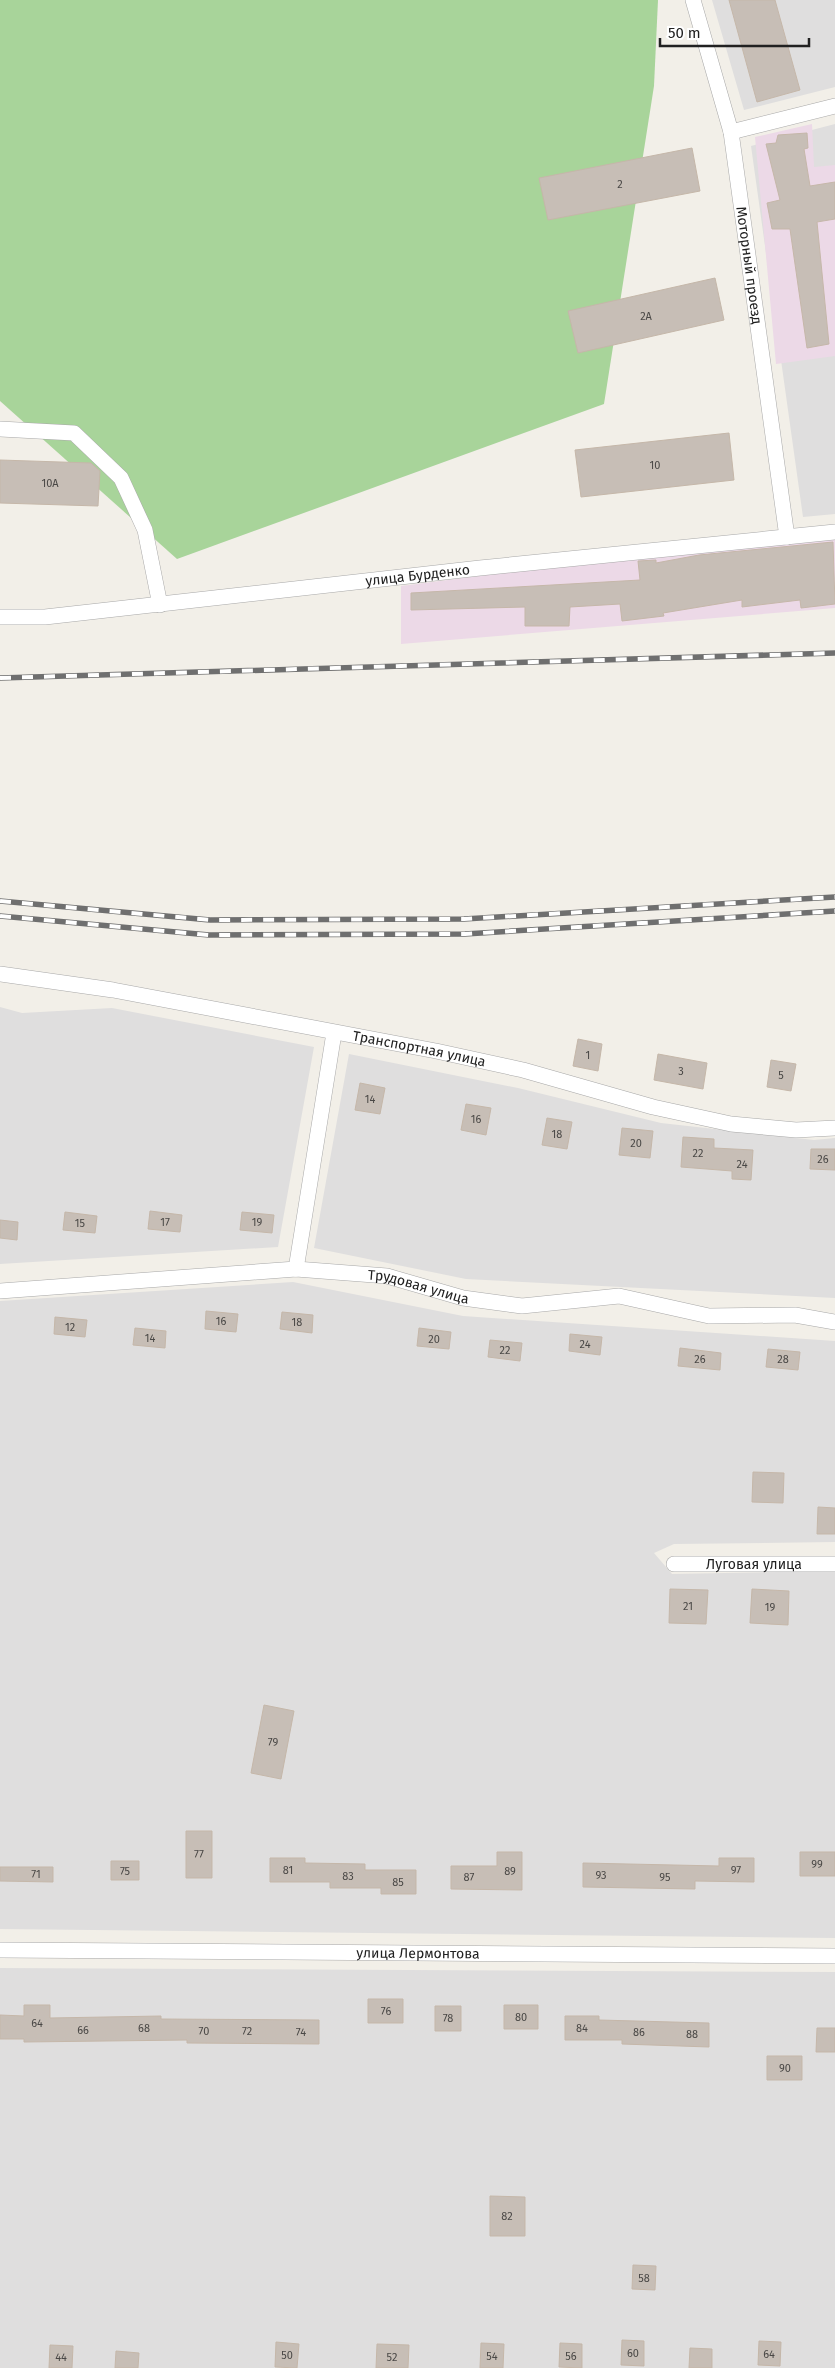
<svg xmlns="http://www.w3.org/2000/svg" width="835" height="2368" font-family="'Fira Sans',sans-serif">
  <rect width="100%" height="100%" fill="#f2efe8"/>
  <path fill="#dfdede" d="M 712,0 L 835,0 L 835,87 L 744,110 Z
    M 835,124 L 835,514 L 803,517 L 751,146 Z
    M 0,1007 L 22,1013 L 112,1008 L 314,1047 L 278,1247 L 0,1264 Z
    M 349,1054 L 518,1088 L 661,1123 L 814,1140 L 835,1138 L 835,1298 L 466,1279 L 314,1248 Z
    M 293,1282 L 463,1316 L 835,1341 L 835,1542 L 674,1544 L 654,1553 L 672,1574 L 835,1571 L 835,1938 L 0,1929 L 0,1301 Z
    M 0,1968 L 835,1972 L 835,2368 L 0,2368 Z"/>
  <path fill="#ecd9e7" d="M 812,124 L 814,167 L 835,165 L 835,356 L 776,364 L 755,137 Z
    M 835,537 L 835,608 L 401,644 L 401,586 L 657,553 Z"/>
  <path fill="#a8d49a" d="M 0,0 L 658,0 L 654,86 L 604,404 L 177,559 L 0,401 Z"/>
  <path fill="#c7beb6" stroke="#c5b7a9" d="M 729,0 L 775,0 L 800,90 L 757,102 Z
    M 807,133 L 808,148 L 804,149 L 810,186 L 835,182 L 835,219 L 817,222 L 829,344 L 807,348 L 790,229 L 772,229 L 767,203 L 780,200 L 766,144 L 776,143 L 778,135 Z
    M 692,148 L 700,191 L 548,220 L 539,178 Z
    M 715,278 L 724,320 L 578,353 L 568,311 Z
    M 729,433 L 734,480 L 581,497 L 575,450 Z
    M 0,460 L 91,463 L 100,471 L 98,506 L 0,503 Z
    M 833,542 L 835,604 L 801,608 L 800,600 L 742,607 L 742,600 L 663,613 L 664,616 L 622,621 L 620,604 L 570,607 L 569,626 L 525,626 L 525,607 L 411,610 L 411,593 L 640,580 L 638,561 L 656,560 L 656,563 L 699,555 Z
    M 578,1039 L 602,1044 L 598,1071 L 573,1066 Z
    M 658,1054 L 707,1063 L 703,1089 L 654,1080 Z
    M 771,1060 L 796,1064 L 791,1091 L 767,1087 Z
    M 360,1083 L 385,1088 L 380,1114 L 355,1110 Z
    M 466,1104 L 491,1108 L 486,1135 L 461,1130 Z
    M 547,1118 L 572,1122 L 567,1149 L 542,1145 Z
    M 622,1128 L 653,1131 L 650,1158 L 619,1155 Z
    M 683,1137 L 714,1139 L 714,1148 L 753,1150 L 751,1180 L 732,1179 L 732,1171 L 681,1167 Z
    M 811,1149 L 835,1149 L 835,1170 L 810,1169 Z
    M 150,1211 L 182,1215 L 180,1232 L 148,1229 Z
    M 65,1212 L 97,1216 L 95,1233 L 63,1230 Z
    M 242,1212 L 274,1215 L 272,1233 L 240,1230 Z
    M 0,1220 L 18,1222 L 17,1240 L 0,1238 Z
    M 206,1311 L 238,1314 L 236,1332 L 205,1329 Z
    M 282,1312 L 313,1315 L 312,1333 L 280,1329 Z
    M 55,1317 L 87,1320 L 85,1337 L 54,1334 Z
    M 135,1328 L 166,1331 L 165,1348 L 133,1345 Z
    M 419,1328 L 451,1332 L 449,1349 L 417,1346 Z
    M 570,1334 L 602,1337 L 600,1355 L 569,1351 Z
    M 490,1340 L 522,1343 L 520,1361 L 488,1357 Z
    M 680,1348 L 721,1353 L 720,1370 L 678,1366 Z
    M 768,1349 L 800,1352 L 798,1370 L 766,1367 Z
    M 753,1472 L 784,1473 L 783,1503 L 752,1502 Z
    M 818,1507 L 835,1508 L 835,1534 L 817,1534 Z
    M 670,1589 L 708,1590 L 706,1624 L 669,1623 Z
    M 752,1589 L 789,1591 L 788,1625 L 750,1623 Z
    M 264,1705 L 294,1711 L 281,1779 L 251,1773 Z
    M 186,1831 L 212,1831 L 212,1878 L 186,1878 Z
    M 497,1852 L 522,1852 L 522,1890 L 451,1889 L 451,1866 L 497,1866 Z
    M 800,1852 L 835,1852 L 835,1876 L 800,1876 Z
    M 270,1858 L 305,1858 L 305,1863 L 365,1864 L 365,1870 L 416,1870 L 416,1894 L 381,1894 L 381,1888 L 330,1888 L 330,1882 L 270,1882 Z
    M 719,1858 L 754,1858 L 754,1882 L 695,1881 L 695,1889 L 583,1887 L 583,1863 L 719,1866 Z
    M 111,1861 L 139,1861 L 139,1880 L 111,1880 Z
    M 0,1867 L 53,1867 L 53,1882 L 0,1881 Z
    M 368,1999 L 403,1999 L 403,2023 L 368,2023 Z
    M 24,2005 L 50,2005 L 50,2018 L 161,2016 L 161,2019 L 319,2020 L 319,2044 L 187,2043 L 187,2040 L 24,2042 L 24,2039 L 0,2039 L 0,2015 L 24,2016 Z
    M 504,2005 L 538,2005 L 538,2029 L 504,2029 Z
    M 435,2006 L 461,2006 L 461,2031 L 435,2031 Z
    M 565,2016 L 599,2016 L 599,2020 L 709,2023 L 709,2047 L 622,2044 L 622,2040 L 565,2040 Z
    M 817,2028 L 835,2028 L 835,2052 L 816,2052 Z
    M 767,2056 L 802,2056 L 802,2080 L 767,2080 Z
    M 490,2196 L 525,2197 L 525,2236 L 490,2236 Z
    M 633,2265 L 656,2266 L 655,2290 L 632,2289 Z
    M 622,2340 L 644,2341 L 644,2366 L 621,2365 Z
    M 759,2341 L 781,2342 L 780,2366 L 758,2365 Z
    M 276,2342 L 299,2344 L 297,2368 L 275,2367 Z
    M 481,2343 L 504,2344 L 503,2368 L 480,2368 Z
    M 560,2343 L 582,2344 L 582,2368 L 559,2367 Z
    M 377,2344 L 409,2345 L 408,2368 L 376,2368 Z
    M 50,2345 L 73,2346 L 72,2368 L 49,2368 Z
    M 690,2348 L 712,2349 L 712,2368 L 689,2368 Z
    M 116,2351 L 139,2353 L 138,2368 L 115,2368 Z"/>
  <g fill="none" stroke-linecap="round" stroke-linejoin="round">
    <g stroke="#a8a8a8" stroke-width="16">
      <g id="minor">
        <path id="s1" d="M 693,0 L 731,132 L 787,537"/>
        <path d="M 731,132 L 835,106"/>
        <path d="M 0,429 L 74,433 L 121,478 L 145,530 L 160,605"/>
        <path id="s2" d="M 0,617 L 45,617 L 480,568 L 835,532"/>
        <path id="s3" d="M 0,974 L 113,990 L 436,1051 L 523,1070 L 653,1107 L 731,1124 L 796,1130 L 835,1128"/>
        <path d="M 296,1269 L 334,1033"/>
        <path id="s4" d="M 0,1291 L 296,1269 L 387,1276 L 463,1298 L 522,1306 L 619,1296 L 709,1316 L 795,1315 L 835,1322"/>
        <path id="s5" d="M 674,1564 L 835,1564"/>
        <path id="s6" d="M 0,1950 L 835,1956"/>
      </g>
    </g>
    <use href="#minor" stroke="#fff" stroke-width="15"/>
    <g stroke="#6f6f6f" stroke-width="5.5">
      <path id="rail" d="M 0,678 L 835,653
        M 0,901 L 210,920 L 464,919 L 835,897
        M 0,916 L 209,935 L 465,934 L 835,911"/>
    </g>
    <use href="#rail" stroke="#fff" stroke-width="4" stroke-dasharray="11" stroke-linecap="butt"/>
  </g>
  <g text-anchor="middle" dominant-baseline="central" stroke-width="4" stroke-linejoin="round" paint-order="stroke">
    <g font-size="11" fill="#4a4846">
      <text x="620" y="184">2</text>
      <text x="646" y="316">2А</text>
      <text x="655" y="465">10</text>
      <text x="50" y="483">10А</text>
      <text x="588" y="1055">1</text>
      <text x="681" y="1071">3</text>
      <text x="781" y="1075">5</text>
      <text x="370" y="1099">14</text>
      <text x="476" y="1119">16</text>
      <text x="557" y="1134">18</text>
      <text x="636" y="1143">20</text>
      <text x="698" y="1153">22</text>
      <text x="823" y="1159">26</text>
      <text x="742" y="1164">24</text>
      <text x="165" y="1222">17</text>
      <text x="257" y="1222">19</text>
      <text x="80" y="1223">15</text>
      <text x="221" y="1321">16</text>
      <text x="297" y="1322">18</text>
      <text x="70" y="1327">12</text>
      <text x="150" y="1338">14</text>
      <text x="434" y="1339">20</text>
      <text x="585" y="1344">24</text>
      <text x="505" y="1350">22</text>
      <text x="700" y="1359">26</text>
      <text x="783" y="1359">28</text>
      <text x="688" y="1606">21</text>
      <text x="770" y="1607">19</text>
      <text x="273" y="1742">79</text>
      <text x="199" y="1854">77</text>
      <text x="817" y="1864">99</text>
      <text x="288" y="1870">81</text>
      <text x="736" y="1870">97</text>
      <text x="125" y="1871">75</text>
      <text x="510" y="1871">89</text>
      <text x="36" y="1874">71</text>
      <text x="601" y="1875">93</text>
      <text x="348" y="1876">83</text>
      <text x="469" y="1877">87</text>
      <text x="665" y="1877">95</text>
      <text x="398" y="1882">85</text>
      <text x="386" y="2011">76</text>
      <text x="521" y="2017">80</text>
      <text x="448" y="2018">78</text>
      <text x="37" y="2023">64</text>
      <text x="144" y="2028">68</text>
      <text x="582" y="2028">84</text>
      <text x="83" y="2030">66</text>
      <text x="204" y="2031">70</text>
      <text x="247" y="2031">72</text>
      <text x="301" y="2032">74</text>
      <text x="639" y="2032">86</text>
      <text x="692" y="2034">88</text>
      <text x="785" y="2068">90</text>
      <text x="507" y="2216">82</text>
      <text x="644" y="2278">58</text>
      <text x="633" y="2353">60</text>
      <text x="769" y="2354">64</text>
      <text x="287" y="2355">50</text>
      <text x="492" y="2356">54</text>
      <text x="571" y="2356">56</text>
      <text x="61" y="2357">44</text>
      <text x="392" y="2357">52</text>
    </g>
    <g font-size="14" fill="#212121" stroke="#fff">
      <text stroke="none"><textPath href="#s1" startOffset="272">Моторный проезд</textPath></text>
      <text stroke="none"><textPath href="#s2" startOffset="420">улица Бурденко</textPath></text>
      <text stroke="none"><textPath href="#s3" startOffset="426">Транспортная улица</textPath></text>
      <text stroke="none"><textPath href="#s4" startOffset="421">Трудовая улица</textPath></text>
      <text stroke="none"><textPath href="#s5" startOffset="80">Луговая улица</textPath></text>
      <text stroke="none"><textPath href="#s6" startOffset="418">улица Лермонтова</textPath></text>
    </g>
  </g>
  <path d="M660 38v8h149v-8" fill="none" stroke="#212121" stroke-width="2.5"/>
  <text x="668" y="38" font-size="15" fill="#212121" stroke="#ffffff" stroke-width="4" paint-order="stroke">50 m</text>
</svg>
